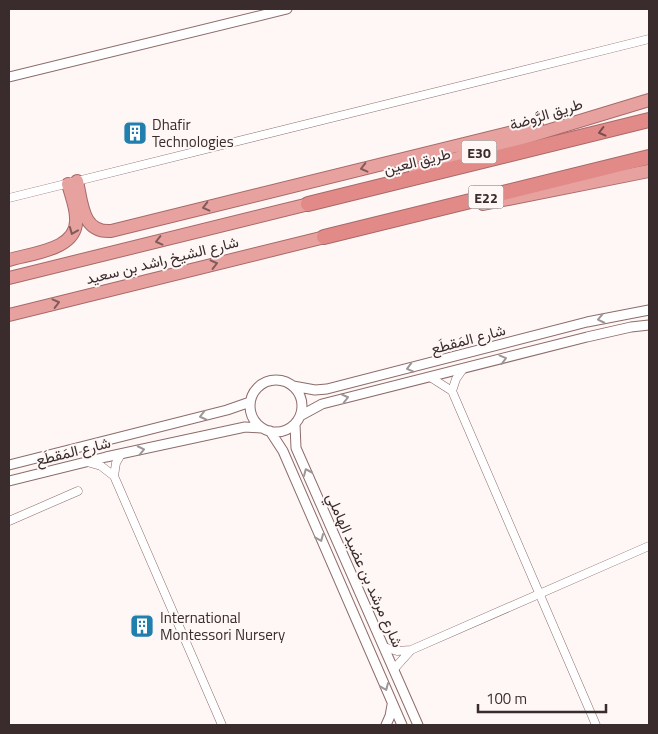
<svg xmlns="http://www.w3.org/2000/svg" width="658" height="734" font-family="'Titillium Web',Vazirmatn,sans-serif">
  <rect width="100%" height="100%" fill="#fef7f6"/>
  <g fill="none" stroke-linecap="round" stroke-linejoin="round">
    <g stroke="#8d6c6b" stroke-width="9">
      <path id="minor" d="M 9,198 L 649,39
        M 430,377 L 452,391 L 596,725
        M 452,391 L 456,379 L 463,369
        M 87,462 L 101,466 L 114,476 L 222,725
        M 114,476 L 116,463 L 121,454
        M 9,521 L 78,491
        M 384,647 L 397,651 L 411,650
        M 394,669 L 411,650 L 649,546"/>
    </g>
    <g stroke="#8d6c6b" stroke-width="11">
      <path id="tertiary" d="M 9,77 L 287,9
        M250 406a26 26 0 1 1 52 0a26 26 0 1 1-52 0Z
        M 293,386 L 315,390 L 327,389 L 587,322 L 649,310
        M 300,416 L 322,404 L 587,337 L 631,327 L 649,325
        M 295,424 L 296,448 L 418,725
        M 270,431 L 283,451 L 402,725
        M 9,465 L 227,410 L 250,402
        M 9,481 L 106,457 L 245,427 L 261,428
        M 386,725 L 390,716 L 392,705"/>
    </g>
    <g stroke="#a76968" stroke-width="14">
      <path id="trunk" d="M 415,171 L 649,100
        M 77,181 C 82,203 82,233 111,231 L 537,126
        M 483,204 L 649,171
        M 9,260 C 32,253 79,250 76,218 C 76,207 71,195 68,184
        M 9,278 L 317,202
        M 9,315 L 333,235"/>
    </g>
    <g stroke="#a76968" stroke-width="16">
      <path id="motorway" d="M 308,204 L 649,120
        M 324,237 L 649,157"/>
    </g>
    <use href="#minor" stroke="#fff" stroke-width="8"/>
    <use href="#tertiary" stroke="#fff" stroke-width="9"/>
    <use href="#trunk" stroke="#e7a2a0" stroke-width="12"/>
    <use href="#motorway" stroke="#e18a88" stroke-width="14"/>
  </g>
  <defs><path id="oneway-chevron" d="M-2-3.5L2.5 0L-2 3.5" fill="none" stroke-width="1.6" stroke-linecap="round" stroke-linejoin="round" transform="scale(1.25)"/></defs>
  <use stroke="#744d4c" href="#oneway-chevron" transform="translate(602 132) rotate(166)"/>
  <g stroke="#7f5b5a">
    <use href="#oneway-chevron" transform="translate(364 168) rotate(166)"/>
    <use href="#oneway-chevron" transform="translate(206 207) rotate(166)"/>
    <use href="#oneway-chevron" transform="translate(73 231) rotate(112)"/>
    <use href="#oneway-chevron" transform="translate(159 241) rotate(166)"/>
    <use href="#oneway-chevron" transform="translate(214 264) rotate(-14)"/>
    <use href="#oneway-chevron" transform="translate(56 303) rotate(-14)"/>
  </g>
  <g stroke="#9c9696">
    <use href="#oneway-chevron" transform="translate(601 319) rotate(168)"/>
    <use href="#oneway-chevron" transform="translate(503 359) rotate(-15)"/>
    <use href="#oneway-chevron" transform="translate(410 368) rotate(165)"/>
    <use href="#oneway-chevron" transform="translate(345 398) rotate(-14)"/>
    <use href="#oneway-chevron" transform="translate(203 416) rotate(166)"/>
    <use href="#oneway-chevron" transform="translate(141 450) rotate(-12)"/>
    <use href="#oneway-chevron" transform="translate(307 472) rotate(-114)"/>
    <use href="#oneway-chevron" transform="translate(320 538) rotate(67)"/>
    <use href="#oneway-chevron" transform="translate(385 687) rotate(67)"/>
  </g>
  <defs>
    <g id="building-square" transform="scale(1.25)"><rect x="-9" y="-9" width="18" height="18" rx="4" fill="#207fac" stroke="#fef7f6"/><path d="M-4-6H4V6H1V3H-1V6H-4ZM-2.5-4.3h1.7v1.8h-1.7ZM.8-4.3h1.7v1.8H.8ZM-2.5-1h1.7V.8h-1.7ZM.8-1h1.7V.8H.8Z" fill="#fff"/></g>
  </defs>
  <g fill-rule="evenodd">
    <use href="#building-square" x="135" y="133"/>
    <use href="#building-square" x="142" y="626"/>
  </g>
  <g text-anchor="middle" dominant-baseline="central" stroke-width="4" stroke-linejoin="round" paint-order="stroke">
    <g fill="#fef7f6" stroke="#756969" stroke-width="1">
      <rect x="461.5" y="140.5" width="35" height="23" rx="4"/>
      <rect x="468.5" y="185.5" width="35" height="23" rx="4"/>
    </g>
    <g font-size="14" font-weight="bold" fill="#3a2c2c">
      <text x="479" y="152">E30</text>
      <text x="486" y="197">E22</text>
    </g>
    <g font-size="15" fill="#3a2c2c" stroke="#fef7f6">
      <text transform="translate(546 114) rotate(-17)">طريق الرَّوضة</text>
      <text transform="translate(417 161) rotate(-14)">طريق العين</text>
      <text transform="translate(162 260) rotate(-14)">شارع الشيخ راشد بن سعيد</text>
      <text transform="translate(468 339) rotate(-15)">شارع المَقطَع</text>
      <text transform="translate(73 451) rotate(-14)">شارع المَقطَع</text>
      <text transform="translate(365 570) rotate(66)">شارع مرشد بن عضيد الهاملي</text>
    </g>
    <g font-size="15" fill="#3a2c2c" stroke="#fef7f6" text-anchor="start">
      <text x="152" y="124">Dhafir<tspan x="152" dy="17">Technologies</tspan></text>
      <text x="160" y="617">International<tspan x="160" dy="17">Montessori Nursery</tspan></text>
    </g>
  </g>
  <rect width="658" height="734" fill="none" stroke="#3a2c2c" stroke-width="20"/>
  <path d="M478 704v8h128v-8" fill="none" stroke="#3a2c2c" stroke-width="2.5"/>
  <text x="486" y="704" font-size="15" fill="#3a2c2c" stroke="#fef7f6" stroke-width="4" paint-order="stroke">100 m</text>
</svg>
